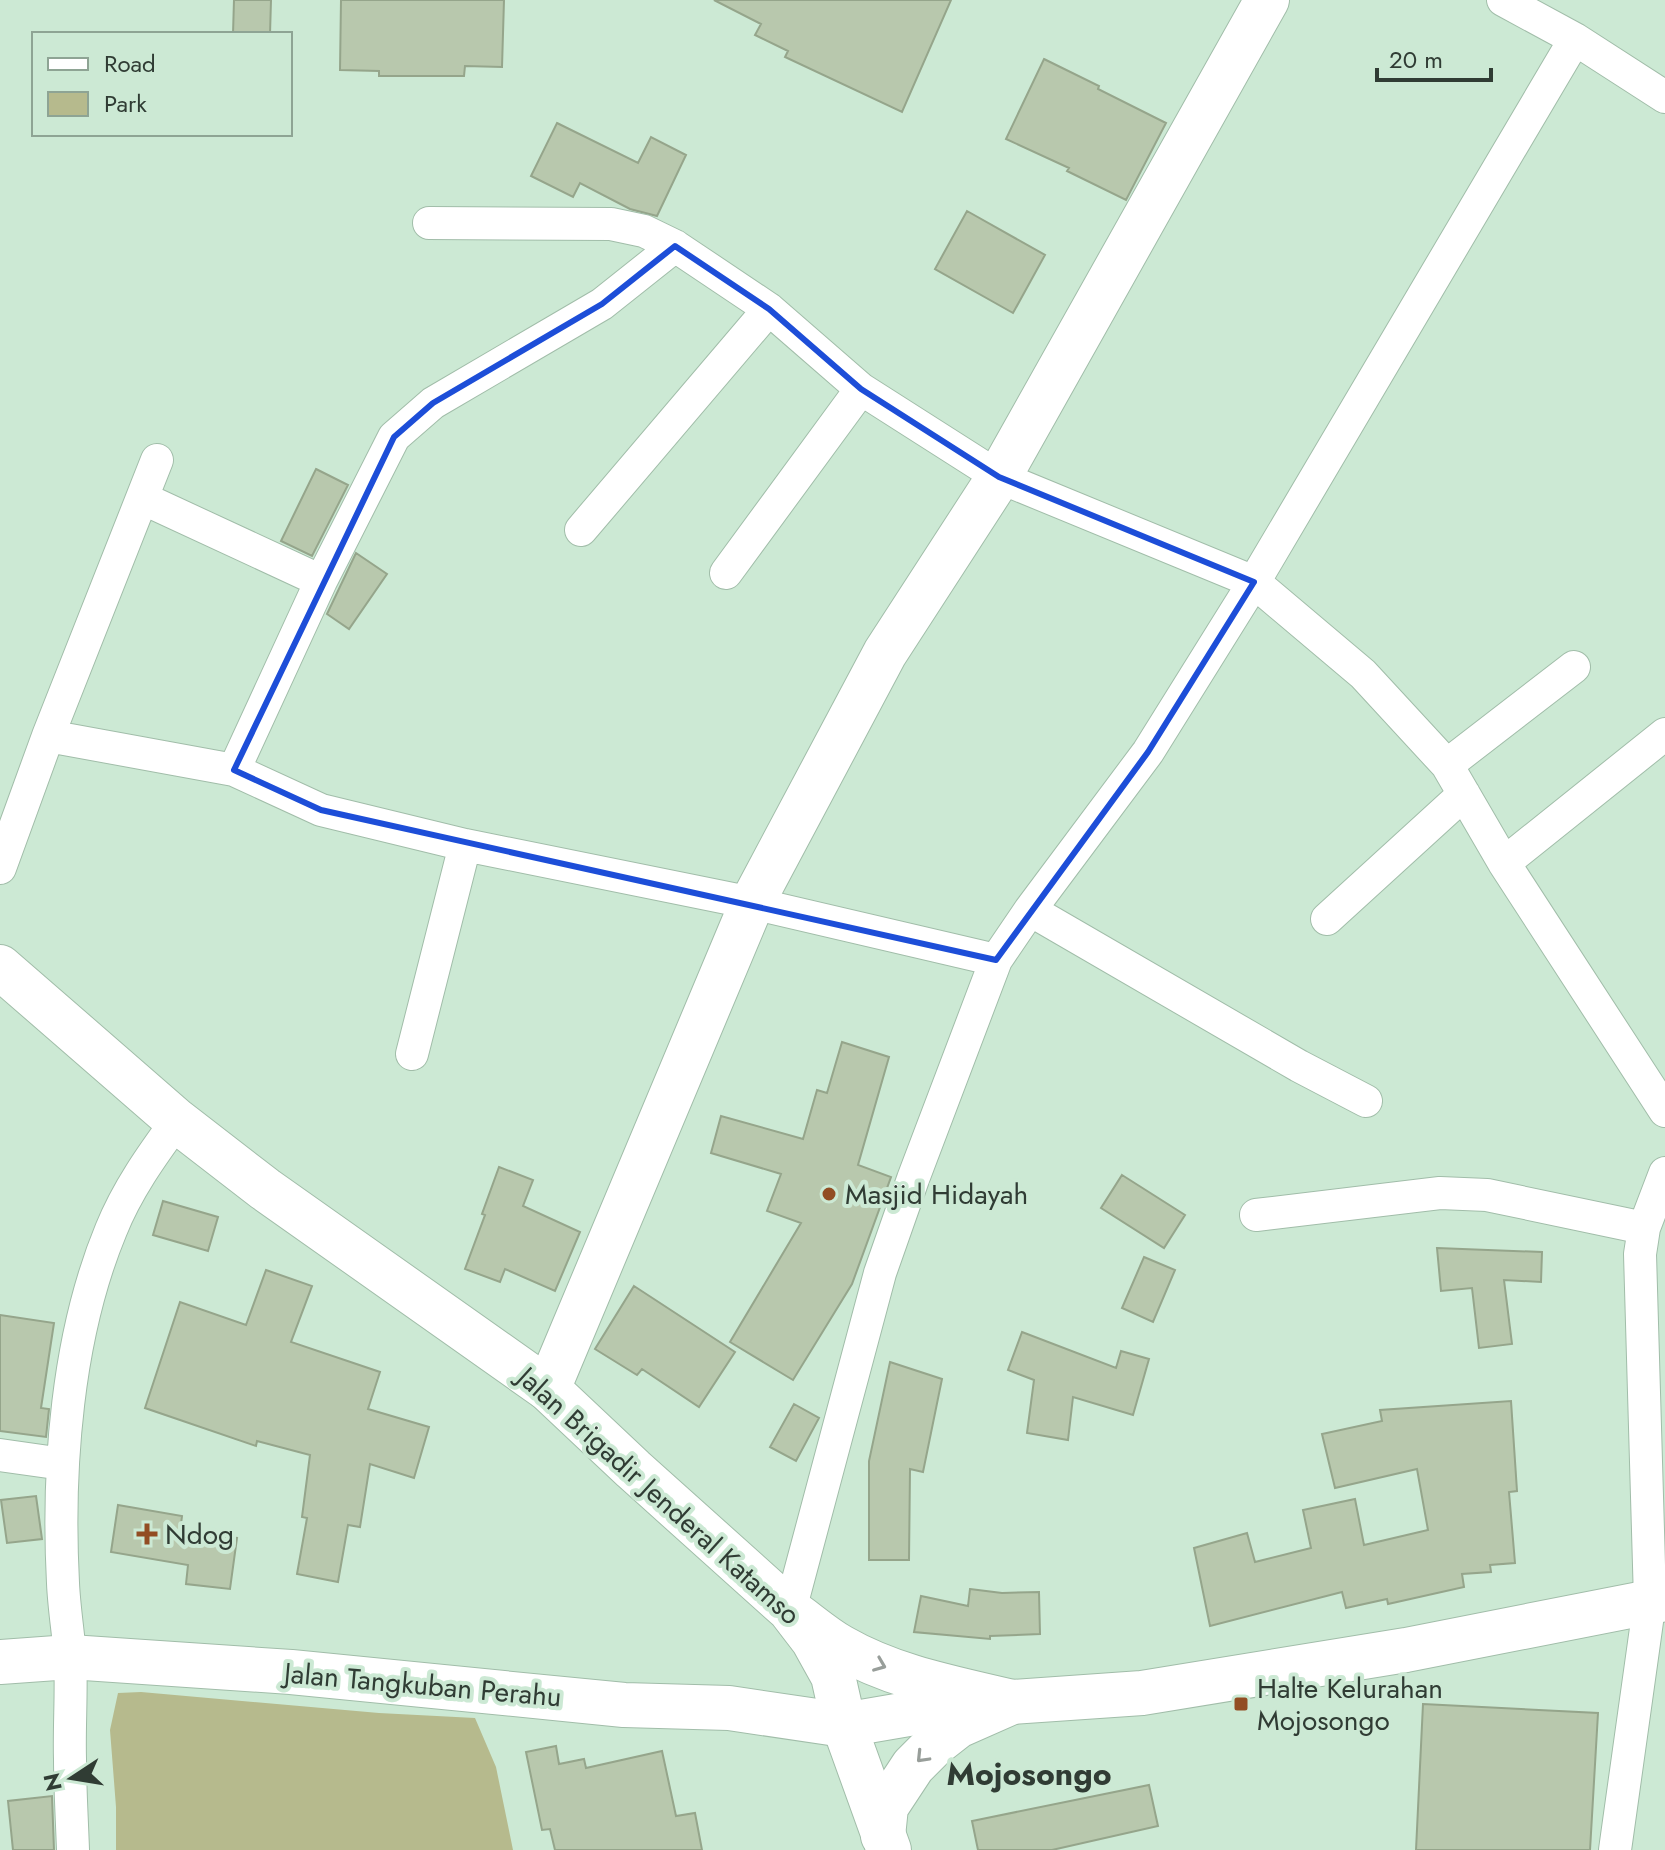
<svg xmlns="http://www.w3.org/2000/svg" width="1665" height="1850" font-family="Jost,sans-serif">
  <rect width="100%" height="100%" fill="#cce9d4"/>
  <path fill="#b6ba8d" d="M 141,1692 L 379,1713 L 475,1718 L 496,1767 L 513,1850 L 116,1850 L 116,1807 L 110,1730 L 118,1693 Z"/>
  <path fill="#b8c8ad" stroke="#95a58b" stroke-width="2" d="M 234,0 L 271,0 L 270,34 L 233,34 Z
    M 341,0 L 504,0 L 502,67 L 465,66 L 464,76 L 379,76 L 379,71 L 340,70 Z
    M 714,0 L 951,0 L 902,112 L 785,57 L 788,51 L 755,35 L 761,24 Z
    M 1044,59 L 1099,86 L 1098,89 L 1166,123 L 1126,200 L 1067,171 L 1069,168 L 1006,139 Z
    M 557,123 L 638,163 L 651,137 L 686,155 L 657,216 L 630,209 L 580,183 L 573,197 L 531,176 Z
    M 967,211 L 1045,255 L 1013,313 L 935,269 Z
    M 316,469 L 348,485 L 312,556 L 281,541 Z
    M 356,553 L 387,574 L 349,629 L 327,614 Z
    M 842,1042 L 889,1057 L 858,1165 L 891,1177 L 852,1284 L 793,1380 L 730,1342 L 801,1223 L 767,1211 L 781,1174 L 711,1153 L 721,1116 L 803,1139 L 817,1090 L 827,1093 Z
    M 499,1167 L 533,1180 L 523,1206 L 580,1232 L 555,1291 L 505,1269 L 500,1282 L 465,1269 L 485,1215 L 482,1214 Z
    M 1122,1175 L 1185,1215 L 1164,1248 L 1101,1208 Z
    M 163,1201 L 218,1217 L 208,1251 L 153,1235 Z
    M 1437,1248 L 1542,1252 L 1541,1282 L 1504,1280 L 1512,1344 L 1479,1348 L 1472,1288 L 1441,1291 Z
    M 1144,1257 L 1175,1270 L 1153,1322 L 1122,1308 Z
    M 266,1270 L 312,1286 L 291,1342 L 380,1372 L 368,1409 L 429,1427 L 414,1478 L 370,1464 L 360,1527 L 348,1525 L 338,1582 L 297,1574 L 307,1518 L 302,1517 L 310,1455 L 257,1441 L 256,1446 L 145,1408 L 180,1302 L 246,1325 Z
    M 634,1286 L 735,1352 L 699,1407 L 642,1369 L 637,1375 L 595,1349 Z
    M 0,1315 L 54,1323 L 41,1408 L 49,1409 L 46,1437 L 0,1431 Z
    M 1022,1332 L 1116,1368 L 1121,1351 L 1149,1359 L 1133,1415 L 1073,1397 L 1068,1440 L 1027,1433 L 1034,1380 L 1008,1370 Z
    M 890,1362 L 942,1379 L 923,1472 L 910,1469 L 909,1560 L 869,1560 L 869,1461 Z
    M 1511,1401 L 1517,1491 L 1509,1492 L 1515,1563 L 1490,1565 L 1491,1572 L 1462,1574 L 1464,1587 L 1388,1604 L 1387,1599 L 1346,1608 L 1342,1592 L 1210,1626 L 1194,1548 L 1247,1533 L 1255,1562 L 1311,1548 L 1303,1510 L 1355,1499 L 1364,1545 L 1428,1530 L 1417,1469 L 1335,1488 L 1322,1434 L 1382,1421 L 1380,1410 Z
    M 794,1404 L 819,1418 L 796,1461 L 770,1447 Z
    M 36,1496 L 42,1539 L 7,1543 L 1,1500 Z
    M 118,1505 L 182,1516 L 180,1532 L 237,1538 L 230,1589 L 186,1584 L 188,1565 L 111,1552 Z
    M 970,1589 L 1002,1593 L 1039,1592 L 1040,1634 L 990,1636 L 990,1639 L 914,1632 L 921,1596 L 968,1606 Z
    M 1423,1704 L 1598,1713 L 1590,1850 L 1416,1850 Z
    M 556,1746 L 559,1764 L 584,1759 L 586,1768 L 662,1751 L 676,1816 L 695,1813 L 702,1850 L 555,1850 L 550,1829 L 542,1830 L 526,1752 Z
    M 1149,1785 L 1158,1826 L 1052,1850 L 978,1850 L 972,1821 Z
    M 52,1796 L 54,1850 L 13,1850 L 8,1801 Z"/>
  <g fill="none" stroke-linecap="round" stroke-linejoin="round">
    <g stroke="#a1bda9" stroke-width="34">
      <path id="street" d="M 1503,0 L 1575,39 L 1665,97
        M 429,223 L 611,224 L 644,231 L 675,246 L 769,309 L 861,389 L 999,477 L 1254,582 L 1363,674 L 1447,765 L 1504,863 L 1665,1111
        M 142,498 L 321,581
        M 581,530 L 769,309
        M 726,573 L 861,389
        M 48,736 L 234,770 L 321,810 L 465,845 L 752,903 L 996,960
        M 1447,765 L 1574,667
        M 234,770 L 321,581 L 394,437 L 433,403 L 602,304 L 675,246
        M 1504,863 L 1665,734
        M 0,868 L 48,736 L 157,460
        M 1030,910 L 1299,1066 L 1366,1101
        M 1327,919 L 1464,794
        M 412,1054 L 465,845
        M 1256,1215 L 1440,1193 L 1487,1195 L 1644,1228
        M 0,1455 L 63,1464
        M 790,1610 L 880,1273 L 913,1179 L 996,960 L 1030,910 L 1148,752 L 1254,582 L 1575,39
        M 73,1850 C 72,1820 70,1789 70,1759 C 69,1725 72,1690 70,1655 C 68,1631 64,1607 63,1583 C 57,1468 67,1336 111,1230 C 127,1190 152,1155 177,1121
        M 1615,1850 L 1650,1600 L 1640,1254 L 1644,1228 L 1665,1173"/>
    </g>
    <g stroke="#a1bda9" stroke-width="46">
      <path id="secondary" d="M 548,1389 L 752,903 L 885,653 L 999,477 L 1267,0
        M 0,1662 L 70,1657 L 291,1672 L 624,1705 L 729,1708 L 844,1725 L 955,1706 L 1142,1693 L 1406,1650 L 1665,1599"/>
    </g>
    <g stroke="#a1bda9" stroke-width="46">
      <path id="primary" d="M 795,1614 C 810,1625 825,1638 841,1647 C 893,1677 953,1688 1012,1702
        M 883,1836 L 886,1807 L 913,1766 L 935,1744 L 958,1726 L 1012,1702"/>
    </g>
    <g stroke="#a1bda9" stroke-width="46">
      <path id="highway" d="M 0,967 L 177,1121 L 265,1189 L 548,1389 L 633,1469 L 790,1610 L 813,1640 L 833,1676 L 844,1725 L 889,1850"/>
    </g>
    <use href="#street" stroke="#fff" stroke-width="32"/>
    <use href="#secondary" stroke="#fff" stroke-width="44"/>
    <use href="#primary" stroke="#fff" stroke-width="44"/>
    <use href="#highway" stroke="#fff" stroke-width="44"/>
  </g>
  <defs><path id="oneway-chevron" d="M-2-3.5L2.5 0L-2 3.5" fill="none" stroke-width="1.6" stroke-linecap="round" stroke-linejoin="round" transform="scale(2)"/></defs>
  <g stroke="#989e9a">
    <use href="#oneway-chevron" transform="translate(880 1665) rotate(22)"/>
    <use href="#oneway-chevron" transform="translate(922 1757) rotate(134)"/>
  </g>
  <path fill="none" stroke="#1d4ed8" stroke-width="6" stroke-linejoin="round" d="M 675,246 L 769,309 L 861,389 L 999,477 L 1254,582 L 1148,752 L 996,960 L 321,810 L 234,770 L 394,437 L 433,403 L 602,304 Z"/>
  <g fill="#924d23" stroke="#cce9d4" stroke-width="3">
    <circle cx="829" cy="1194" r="8"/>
    <path d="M143 1522h8v8h8v8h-8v8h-8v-8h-8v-8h8z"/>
    <rect x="1233" y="1696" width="16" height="16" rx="4"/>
  </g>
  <g text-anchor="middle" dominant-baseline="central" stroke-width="8" stroke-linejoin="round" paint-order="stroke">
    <g font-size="28" fill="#303c34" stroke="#cce9d4" text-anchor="start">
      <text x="845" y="1194">Masjid Hidayah</text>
      <text x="165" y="1534">Ndog</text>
      <text x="1257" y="1688">Halte Kelurahan<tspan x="1257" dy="32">Mojosongo</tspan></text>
    </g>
    <g font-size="28" fill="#303c34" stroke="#cce9d4">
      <text transform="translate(659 1496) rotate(42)">Jalan Brigadir Jenderal Katamso</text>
      <text transform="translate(423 1685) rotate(5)">Jalan Tangkuban Perahu</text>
    </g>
    <g font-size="32" font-weight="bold" fill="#303c34" stroke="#cce9d4">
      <text x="1029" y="1774">Mojosongo</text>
    </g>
  </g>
  <rect x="32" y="32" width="260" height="104" fill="#cce9d4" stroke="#8ea494" stroke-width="2"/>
  <rect x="48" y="58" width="40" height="12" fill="#ffffff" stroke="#8ea494" stroke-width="2"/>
  <text x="104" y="72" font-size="24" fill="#303c34">Road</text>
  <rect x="48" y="92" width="40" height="24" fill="#b6ba8d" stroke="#8ea494" stroke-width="2"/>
  <text x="104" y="112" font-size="24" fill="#303c34">Park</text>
  <g transform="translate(72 1778) rotate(258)" stroke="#cce9d4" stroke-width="6" paint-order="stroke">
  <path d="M0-6L14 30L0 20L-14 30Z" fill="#303c34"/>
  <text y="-12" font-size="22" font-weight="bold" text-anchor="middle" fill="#303c34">N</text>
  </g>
  <path d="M1377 68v12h114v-12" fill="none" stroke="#303c34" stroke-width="4"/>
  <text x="1389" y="68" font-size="24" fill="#303c34" stroke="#cce9d4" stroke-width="6" paint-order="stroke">20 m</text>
</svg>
